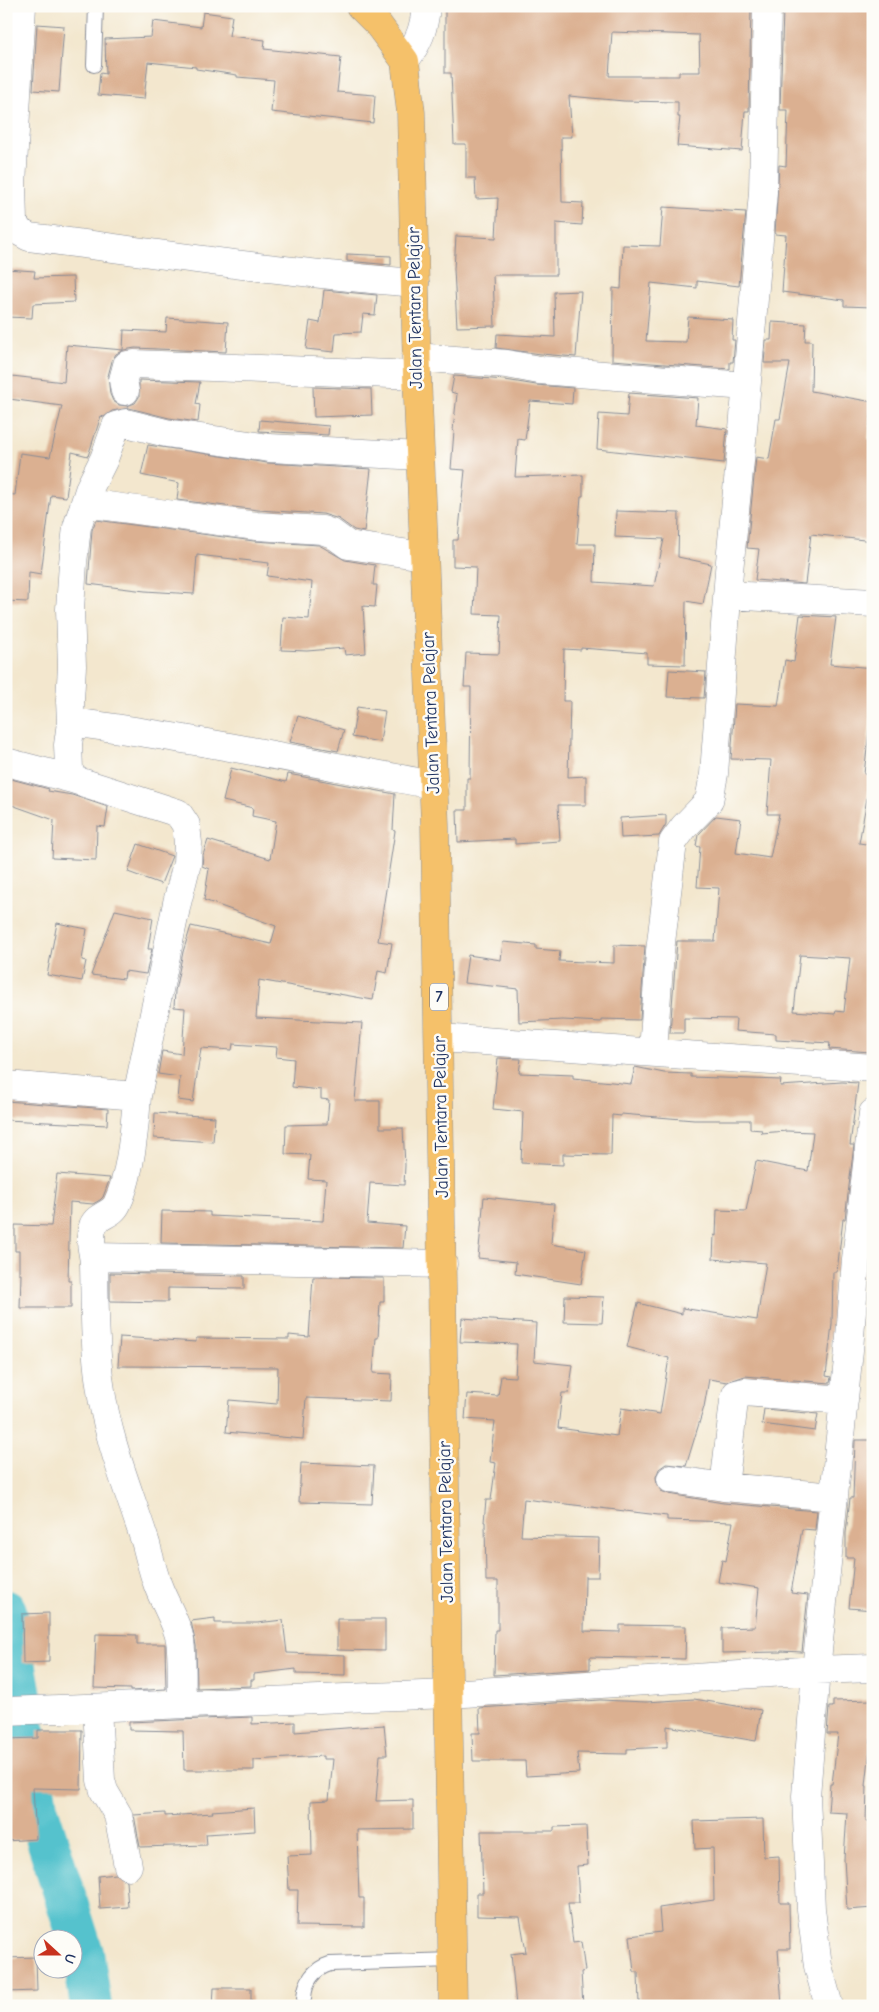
<svg xmlns="http://www.w3.org/2000/svg" width="879" height="2012" font-family="'Comic Neue',sans-serif">
  <rect width="100%" height="100%" fill="#fdfcf7"/>
  <filter id="ink" filterUnits="userSpaceOnUse"><feTurbulence type="fractalNoise" baseFrequency=".02" numOctaves="2"/><feDisplacementMap in="SourceGraphic" scale="10" xChannelSelector="R" yChannelSelector="G"/><feConvolveMatrix kernelMatrix="1 2 1 2 8 2 1 2 1" color-interpolation-filters="sRGB"/></filter>
  <filter id="wash" filterUnits="userSpaceOnUse"><feTurbulence type="fractalNoise" baseFrequency=".0096" numOctaves="4" result="noise"/><feDisplacementMap in="SourceGraphic" scale="20" xChannelSelector="R" yChannelSelector="G"/><feGaussianBlur stdDeviation="1.12" result="paint"/><feColorMatrix in="noise" values="0 0 0 0 0 0 0 0 0 0 0 0 0 0 0 0 0 1.4 0 .05"/><feComposite in="paint" operator="in"/></filter>
  <g filter="url(#wash)">
    <rect width="100%" height="100%" fill="#f3e7ce"/>
    <g fill="none" stroke-linecap="round" stroke-linejoin="round">
      <path stroke="#55c2cd" stroke-width="42" d="M 6,1611 L 23,1707
        M 25,1731 L 37,1808 L 83,1953 L 91,2006"/>
    </g>
    <g id="blocks">
      <path fill="#dbb091" fill-rule="evenodd" d="M 445,6 L 751,6 L 749,111 L 745,111 L 742,151 L 677,146 L 680,117 L 678,117 L 678,102 L 624,101 L 569,96 L 572,137 L 561,137 L 562,202 L 583,203 L 582,225 L 556,223 L 556,275 L 493,275 L 495,326 L 457,327 L 454,269 L 456,236 L 496,238 L 498,198 L 476,199 L 475,178 L 466,178 L 466,144 L 454,144 L 451,73 L 445,73 ZM 612,32 L 699,35 L 700,72 L 679,72 L 679,76 L 609,76 Z
        M 852,6 L 873,6 L 873,307 L 844,306 L 844,300 L 782,292 L 786,235 L 775,234 L 779,165 L 786,166 L 788,110 L 780,110 L 783,9 L 815,11 L 815,10 L 852,11 Z
        M 203,12 L 232,16 L 229,36 L 265,40 L 264,49 L 341,57 L 337,92 L 375,95 L 373,123 L 271,112 L 274,80 L 237,77 L 237,75 L 196,69 L 196,67 L 148,62 L 144,99 L 98,95 L 100,73 L 106,74 L 105,39 L 151,37 L 153,21 L 201,27 Z
        M 37,24 L 64,26 L 59,92 L 33,90 Z
        M 663,207 L 746,212 L 739,286 L 697,281 L 697,288 L 651,283 L 646,341 L 686,342 L 688,317 L 733,320 L 732,340 L 735,340 L 733,362 L 730,362 L 730,369 L 612,360 L 613,288 L 621,289 L 623,245 L 660,246 Z
        M 347,254 L 391,256 L 391,265 L 347,261 Z
        M 6,269 L 35,271 L 34,278 L 73,277 L 74,302 L 33,304 L 32,318 L 6,317 Z
        M 324,290 L 377,295 L 375,315 L 363,314 L 361,332 L 336,333 L 334,352 L 306,349 L 310,321 L 320,323 Z
        M 581,291 L 576,357 L 541,354 L 496,348 L 497,334 L 555,337 L 554,292 Z
        M 167,318 L 228,322 L 226,352 L 135,348 L 124,350 L 116,354 L 112,361 L 108,376 L 110,394 L 113,401 L 119,405 L 127,406 L 135,403 L 139,397 L 139,380 L 200,382 L 196,404 L 200,405 L 198,422 L 169,418 L 129,408 L 112,411 L 104,417 L 101,416 L 88,456 L 72,452 L 66,497 L 51,495 L 41,574 L 29,572 L 28,602 L 6,601 L 6,494 L 15,495 L 20,453 L 50,457 L 62,406 L 9,399 L 12,376 L 64,382 L 67,345 L 123,350 L 124,330 L 166,332 Z
        M 772,322 L 806,324 L 805,341 L 812,341 L 811,391 L 873,402 L 868,439 L 873,439 L 873,541 L 811,534 L 805,584 L 755,580 L 759,549 L 747,548 L 756,457 L 769,459 L 776,419 L 780,419 L 790,363 L 764,363 L 766,340 L 771,340 Z
        M 454,376 L 505,380 L 536,385 L 573,388 L 572,404 L 530,401 L 525,440 L 518,439 L 515,477 L 583,475 L 583,496 L 581,496 L 577,544 L 595,544 L 594,582 L 654,586 L 664,539 L 615,537 L 616,511 L 679,513 L 678,557 L 711,564 L 703,604 L 686,601 L 685,665 L 647,664 L 647,653 L 581,648 L 581,650 L 564,649 L 563,701 L 570,701 L 568,777 L 586,776 L 586,805 L 558,805 L 560,841 L 515,844 L 515,839 L 458,842 L 457,810 L 467,810 L 467,778 L 470,778 L 471,687 L 464,687 L 466,653 L 499,654 L 501,615 L 474,614 L 476,567 L 453,566 L 453,540 L 458,540 L 465,470 L 451,469 L 454,431 L 453,430 L 457,394 L 451,392 Z
        M 313,387 L 371,389 L 372,415 L 314,417 Z
        M 629,393 L 698,398 L 696,425 L 727,429 L 724,463 L 597,449 L 599,414 L 627,416 Z
        M 260,420 L 329,426 L 328,435 L 259,431 Z
        M 148,445 L 267,463 L 371,469 L 364,532 L 354,530 L 339,519 L 323,514 L 258,510 L 177,500 L 179,483 L 141,475 Z
        M 96,520 L 254,541 L 319,545 L 345,560 L 375,565 L 373,585 L 377,585 L 375,607 L 363,606 L 366,653 L 345,655 L 344,648 L 307,651 L 281,650 L 283,617 L 309,619 L 312,582 L 267,576 L 269,563 L 197,555 L 194,594 L 145,591 L 88,584 L 92,530 Z
        M 800,615 L 836,617 L 830,664 L 873,668 L 873,715 L 871,715 L 864,774 L 871,776 L 859,843 L 873,845 L 871,1052 L 829,1049 L 830,1043 L 776,1040 L 776,1034 L 735,1031 L 736,1019 L 684,1018 L 684,1033 L 670,1033 L 677,941 L 715,941 L 719,888 L 697,887 L 700,847 L 696,846 L 698,835 L 716,816 L 741,819 L 736,853 L 770,858 L 779,814 L 767,814 L 771,760 L 731,759 L 735,704 L 778,706 L 785,660 L 794,662 ZM 800,955 L 850,958 L 844,1012 L 836,1011 L 835,1014 L 794,1011 Z
        M 669,670 L 706,672 L 704,698 L 667,697 Z
        M 357,707 L 385,711 L 380,742 L 352,737 Z
        M 298,716 L 344,730 L 338,751 L 290,742 Z
        M 231,768 L 286,782 L 288,774 L 395,794 L 393,830 L 395,831 L 378,941 L 392,943 L 387,973 L 378,971 L 373,1000 L 259,980 L 256,1018 L 362,1023 L 355,1101 L 380,1101 L 380,1128 L 403,1128 L 405,1165 L 404,1185 L 370,1183 L 367,1223 L 405,1226 L 403,1248 L 161,1243 L 162,1211 L 210,1212 L 210,1216 L 323,1221 L 326,1180 L 308,1179 L 310,1155 L 285,1154 L 286,1125 L 327,1124 L 329,1100 L 321,1099 L 321,1090 L 292,1087 L 294,1059 L 276,1057 L 277,1047 L 233,1044 L 232,1050 L 201,1048 L 193,1102 L 178,1100 L 180,1077 L 158,1074 L 162,1051 L 182,1054 L 185,1008 L 174,1007 L 175,991 L 183,952 L 191,926 L 271,944 L 276,926 L 204,900 L 209,869 L 202,866 L 203,855 L 208,840 L 270,859 L 276,821 L 252,816 L 253,808 L 223,801 Z
        M 11,779 L 49,789 L 48,791 L 72,795 L 108,807 L 105,827 L 97,826 L 96,860 L 52,858 L 54,820 L 6,803 L 6,793 Z
        M 666,815 L 666,824 L 659,836 L 621,838 L 620,818 Z
        M 138,844 L 172,856 L 161,884 L 128,872 Z
        M 115,910 L 153,918 L 148,949 L 152,949 L 146,974 L 125,971 L 124,979 L 91,975 Z
        M 57,923 L 87,929 L 82,960 L 86,961 L 82,981 L 47,975 Z
        M 503,942 L 536,945 L 536,949 L 560,951 L 559,961 L 614,963 L 614,945 L 645,946 L 640,1020 L 601,1019 L 601,1022 L 563,1020 L 519,1022 L 518,989 L 464,983 L 468,955 L 501,960 Z
        M 498,1058 L 521,1059 L 519,1073 L 573,1075 L 573,1078 L 631,1084 L 635,1067 L 664,1073 L 691,1074 L 691,1077 L 781,1080 L 780,1086 L 842,1082 L 858,1083 L 850,1145 L 854,1145 L 845,1219 L 843,1219 L 837,1272 L 833,1272 L 832,1324 L 826,1376 L 831,1377 L 830,1383 L 745,1376 L 727,1382 L 709,1379 L 704,1407 L 686,1466 L 666,1464 L 659,1469 L 656,1477 L 657,1485 L 661,1491 L 669,1494 L 723,1503 L 817,1511 L 815,1530 L 802,1529 L 791,1593 L 808,1595 L 802,1652 L 781,1651 L 781,1652 L 722,1653 L 722,1628 L 755,1627 L 759,1588 L 718,1582 L 722,1560 L 726,1561 L 733,1522 L 667,1520 L 667,1516 L 524,1499 L 521,1536 L 599,1538 L 598,1577 L 585,1577 L 584,1631 L 620,1632 L 620,1625 L 686,1626 L 685,1659 L 590,1657 L 590,1669 L 494,1675 L 495,1630 L 498,1630 L 498,1581 L 486,1581 L 485,1522 L 484,1522 L 486,1500 L 491,1500 L 496,1463 L 490,1462 L 495,1421 L 465,1419 L 467,1394 L 498,1396 L 501,1376 L 515,1377 L 517,1344 L 460,1342 L 462,1318 L 536,1323 L 534,1361 L 573,1365 L 569,1393 L 562,1393 L 558,1428 L 617,1436 L 621,1408 L 660,1414 L 669,1358 L 627,1347 L 638,1303 L 682,1314 L 682,1308 L 757,1320 L 766,1263 L 713,1259 L 714,1235 L 716,1236 L 717,1210 L 746,1211 L 756,1161 L 808,1171 L 813,1132 L 787,1131 L 761,1133 L 762,1130 L 750,1129 L 750,1120 L 694,1120 L 621,1114 L 621,1116 L 612,1115 L 611,1155 L 563,1154 L 563,1165 L 521,1163 L 523,1112 L 493,1109 Z
        M 6,1101 L 108,1109 L 107,1125 L 6,1120 Z
        M 155,1113 L 215,1117 L 213,1142 L 154,1138 Z
        M 57,1174 L 110,1178 L 103,1197 L 100,1200 L 93,1204 L 70,1202 L 68,1281 L 71,1281 L 71,1308 L 20,1308 L 21,1274 L 19,1274 L 19,1251 L 15,1251 L 15,1225 L 51,1226 Z
        M 484,1197 L 554,1204 L 551,1244 L 586,1250 L 581,1284 L 515,1274 L 516,1262 L 478,1258 Z
        M 110,1273 L 244,1276 L 244,1289 L 168,1288 L 168,1302 L 110,1301 Z
        M 313,1277 L 384,1278 L 384,1302 L 380,1302 L 378,1338 L 376,1338 L 373,1373 L 392,1374 L 391,1401 L 306,1398 L 303,1439 L 226,1432 L 229,1400 L 277,1404 L 278,1367 L 118,1366 L 120,1337 L 196,1342 L 196,1338 L 289,1339 L 289,1335 L 309,1337 Z
        M 565,1296 L 604,1297 L 602,1323 L 564,1322 Z
        M 764,1409 L 818,1414 L 815,1431 L 762,1424 Z
        M 855,1440 L 873,1440 L 873,1610 L 849,1608 L 854,1558 L 846,1558 L 846,1533 L 850,1498 L 853,1498 Z
        M 301,1463 L 374,1466 L 372,1504 L 299,1502 Z
        M 49,1613 L 49,1662 L 23,1663 L 22,1614 Z
        M 215,1618 L 215,1623 L 257,1623 L 283,1620 L 287,1653 L 345,1655 L 345,1675 L 296,1674 L 296,1669 L 254,1674 L 254,1680 L 251,1680 L 251,1686 L 197,1688 L 196,1646 L 191,1621 Z
        M 337,1619 L 385,1619 L 385,1651 L 337,1650 Z
        M 96,1634 L 137,1635 L 137,1644 L 165,1644 L 166,1689 L 130,1691 L 130,1689 L 94,1688 Z
        M 694,1699 L 761,1710 L 756,1741 L 667,1726 L 667,1747 L 627,1749 L 627,1754 L 577,1753 L 579,1773 L 526,1776 L 525,1761 L 473,1761 L 472,1733 L 480,1733 L 479,1708 L 600,1700 L 646,1702 Z
        M 873,1700 L 873,1739 L 871,1739 L 866,1786 L 867,1786 L 866,1821 L 873,1821 L 873,1908 L 847,1910 L 844,1859 L 847,1813 L 828,1812 L 830,1784 L 832,1784 L 838,1734 L 827,1734 L 829,1707 L 833,1707 L 833,1701 Z
        M 252,1717 L 252,1724 L 295,1722 L 295,1732 L 384,1725 L 387,1755 L 380,1755 L 376,1801 L 413,1800 L 413,1829 L 357,1830 L 359,1898 L 364,1898 L 364,1927 L 297,1926 L 298,1890 L 289,1890 L 287,1856 L 312,1855 L 311,1801 L 329,1800 L 333,1759 L 323,1759 L 323,1756 L 254,1760 L 254,1770 L 184,1770 L 183,1731 L 129,1730 L 129,1722 Z
        M 38,1730 L 82,1730 L 81,1789 L 33,1788 L 36,1839 L 6,1841 L 6,1739 L 38,1738 Z
        M 254,1808 L 255,1831 L 206,1834 L 207,1845 L 140,1847 L 134,1815 L 165,1813 L 165,1816 L 213,1813 L 212,1811 Z
        M 763,1819 L 764,1857 L 779,1856 L 780,1903 L 789,1903 L 790,1949 L 778,1949 L 782,2006 L 723,2006 L 723,2003 L 639,2006 L 638,1972 L 634,1972 L 630,1936 L 661,1932 L 659,1908 L 714,1900 L 713,1848 L 695,1849 L 694,1821 Z
        M 586,1826 L 588,1865 L 577,1866 L 579,1903 L 568,1903 L 573,1943 L 581,1942 L 585,1971 L 581,1972 L 583,2006 L 516,2006 L 511,1954 L 526,1952 L 520,1917 L 477,1916 L 477,1893 L 483,1893 L 481,1831 L 554,1831 L 554,1827 Z
        M 115,1874 L 126,1881 L 128,1907 L 100,1909 L 98,1876 Z
        M 36,1957 L 37,1991 L 6,1992 L 6,1958 Z
        M 214,1988 L 251,1988 L 251,2006 L 213,2006 Z"/>
    </g>
  </g>
  <g filter="url(#ink)">
    <use href="#blocks" fill-opacity="0" stroke="#878b96" stroke-width="1"/>
    <g fill="none" stroke-linecap="round" stroke-linejoin="round">
      <g stroke="#878b96" stroke-width="16">
        <path id="lane" d="M 94,65 L 96,6
          M 304,1998 C 305,1981 314,1969 330,1964 L 452,1960"/>
      </g>
      <g stroke="#878b96" stroke-width="29">
        <path id="street" d="M 22,6 L 12,184 L 13,223 L 20,232 L 29,237 C 157,253 286,273 415,283
          M 405,61 C 419,41 424,30 426,6
          M 416,357 L 507,364 L 539,370 L 746,386
          M 125,391 L 123,380 L 127,365 L 134,364 L 417,375
          M 85,503 L 256,526 L 322,530 L 333,534 L 348,545 L 424,556
          M 727,595 L 873,603
          M 71,722 C 193,738 313,763 434,785
          M 6,762 L 72,779 L 178,813 L 186,825 L 188,843 L 187,863 L 177,903 L 137,1096 C 135,1126 130,1178 117,1204 C 112,1215 97,1215 93,1226 C 88,1239 93,1250 94,1263 C 95,1303 94,1344 100,1384 C 107,1439 129,1491 146,1544 C 149,1556 152,1568 156,1580 C 162,1600 176,1619 180,1640 C 183,1660 181,1683 182,1704
          M 72,779 L 69,769 L 68,745 L 71,722 L 70,700 L 72,666 L 70,609 L 73,563 L 77,527 L 90,487 L 104,459 L 116,426 L 126,423 L 166,433 L 269,448 L 420,456
          M 440,1038 L 873,1068
          M 653,1052 L 660,951 L 673,842 L 684,827 L 709,801 L 714,774 L 729,571 L 742,441 L 763,192 L 767,6
          M 6,1085 L 137,1096
          M 94,1257 L 443,1264
          M 671,1479 L 724,1487 L 834,1497
          M 724,1487 L 734,1401 L 736,1394 L 744,1392 L 844,1400
          M 97,1708 L 101,1780 L 104,1791 L 118,1815 L 128,1866
          M 6,1711 L 449,1694 L 816,1670 L 873,1668
          M 829,2006 L 818,1966 L 811,1909 L 806,1796 L 816,1670 L 849,1350 L 856,1259 L 873,1113"/>
      </g>
      <g stroke="#878b96" stroke-width="29">
        <path id="highway" d="M 360,6 L 377,23 L 405,61 L 411,113 L 417,375 L 435,825 L 453,2006"/>
      </g>
      <use href="#lane" stroke="#fff" stroke-width="14"/>
      <use href="#street" stroke="#fff" stroke-width="28"/>
      <use href="#highway" stroke="#f5c16b" stroke-width="28"/>
    </g>
  </g>
  <g text-anchor="middle" dominant-baseline="central" stroke-width="5" stroke-linejoin="round" paint-order="stroke">
    <rect fill="#fdfcf7" stroke="#5f6c8c" stroke-width="1" x="430" y="983.5" width="18" height="27" rx="4"/>
    <g font-size="16" font-weight="bold" fill="#1b2f5e">
      <text x="439" y="997">7</text>
    </g>
    <g font-size="18" fill="#1b2f5e" stroke="#fdfcf7">
      <text transform="translate(415 308) rotate(-91)">Jalan Tentara Pelajar</text>
      <text transform="translate(431 713) rotate(-92)">Jalan Tentara Pelajar</text>
      <text transform="translate(441 1117) rotate(-91)">Jalan Tentara Pelajar</text>
      <text transform="translate(446 1522) rotate(-91)">Jalan Tentara Pelajar</text>
    </g>
  </g>
  <rect width="879" height="2012" fill="none" stroke="#fdfcf7" stroke-width="25"/>
  <g transform="translate(58 1954) rotate(111)"><circle r="24" fill="#fdfcf7" stroke="#a3aaba"/>
  <path d="M0-4L9 19L0 12L-9 19Z" fill="#c8321e"/>
  <text y="-8" font-size="14" font-weight="bold" text-anchor="middle" fill="#1b2f5e">U</text>
  </g>
</svg>
